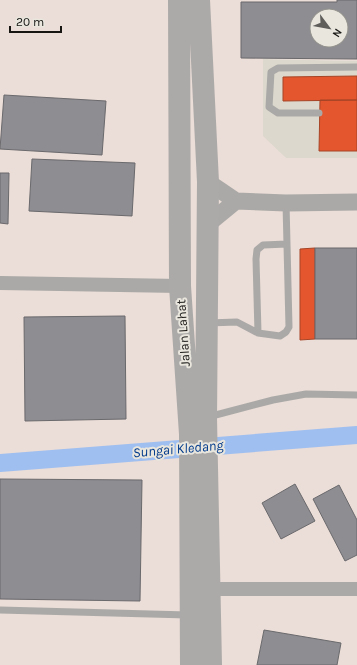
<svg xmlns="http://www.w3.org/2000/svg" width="357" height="665" font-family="Karla,sans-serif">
  <rect width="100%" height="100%" fill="#e6e5e1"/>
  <path fill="#dcd8cd" d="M 263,59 L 357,61 L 357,158 L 286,158 L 263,137 Z"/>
  <path fill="#ebddd7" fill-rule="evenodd" d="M 0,0 L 357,0 L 357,61 L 263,59 L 263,136 L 286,158 L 357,158 L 357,665 L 0,665 ZM 317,16 L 341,16 L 341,40 L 317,40 Z"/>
  <path fill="#e4572e" stroke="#a64426" d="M 357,76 L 357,100 L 283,101 L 283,77 Z
    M 320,100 L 357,100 L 357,151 L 319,151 Z
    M 315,248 L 315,339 L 300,340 L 300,249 Z"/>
  <path fill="#8d8d92" stroke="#6a696c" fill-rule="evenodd" d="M 337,0 L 357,0 L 357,59 L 241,58 L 241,2 L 337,2 ZM 317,16 L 341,16 L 341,40 L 317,40 Z
    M 4,95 L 106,101 L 102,155 L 0,149 Z
    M 32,159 L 135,163 L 132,216 L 29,211 Z
    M 0,173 L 9,173 L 8,224 L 0,223 Z
    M 315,248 L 357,248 L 357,339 L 315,339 Z
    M 125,316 L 126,419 L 25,421 L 24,317 Z
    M 0,479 L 142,480 L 140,601 L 0,599 Z
    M 295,484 L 315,521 L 281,539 L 262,503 Z
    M 339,485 L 357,520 L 357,555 L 345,561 L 313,499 Z
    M 264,630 L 341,643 L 337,665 L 257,665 Z"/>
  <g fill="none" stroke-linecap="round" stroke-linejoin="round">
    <path stroke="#9fbff0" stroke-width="18" d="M 0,463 L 357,435"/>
    <path stroke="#aaa9a7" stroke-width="7" d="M 319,113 L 278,113 L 269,107 L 271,72 L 278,68 L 357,67
      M 208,323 L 237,322 L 258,333 L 280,336 L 286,332 L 289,327 L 286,203
      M 258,333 L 256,259 L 257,250 L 263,245 L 287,244
      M 208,417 L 273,400 L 306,394 L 357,395
      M 0,610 L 188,615"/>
    <path stroke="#aaa9a7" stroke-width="14" d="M 0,283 L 180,286
      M 210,589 L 357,589"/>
    <path stroke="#aaa9a7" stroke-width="17" d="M 208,182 L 236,201 L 286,203 L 357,202
      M 208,224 L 236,201"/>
    <path stroke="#acaaa9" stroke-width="22" d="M 179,0 L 180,286 L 190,434 L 191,665
      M 199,0 L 208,182 L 206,418 L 211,665"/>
  </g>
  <g text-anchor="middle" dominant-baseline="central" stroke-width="4" stroke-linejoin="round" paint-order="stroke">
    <g font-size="13" fill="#171613" stroke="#e9e6de">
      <text transform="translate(183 333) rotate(-94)">Jalan Lahat</text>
    </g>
    <g font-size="14" font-style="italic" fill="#003a8b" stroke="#e9e6de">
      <text transform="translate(178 449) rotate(-5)">Sungai Kledang</text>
    </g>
  </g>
  <g transform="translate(329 28) rotate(122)"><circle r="19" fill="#e9e6de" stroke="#95938d"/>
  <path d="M0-3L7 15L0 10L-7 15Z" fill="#5f5e5b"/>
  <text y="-6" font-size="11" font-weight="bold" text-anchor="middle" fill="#171613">N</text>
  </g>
  <path d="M10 26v6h51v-6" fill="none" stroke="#171613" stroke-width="2"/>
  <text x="16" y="26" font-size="12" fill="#171613" stroke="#e9e6de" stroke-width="3" paint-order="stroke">20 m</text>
</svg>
